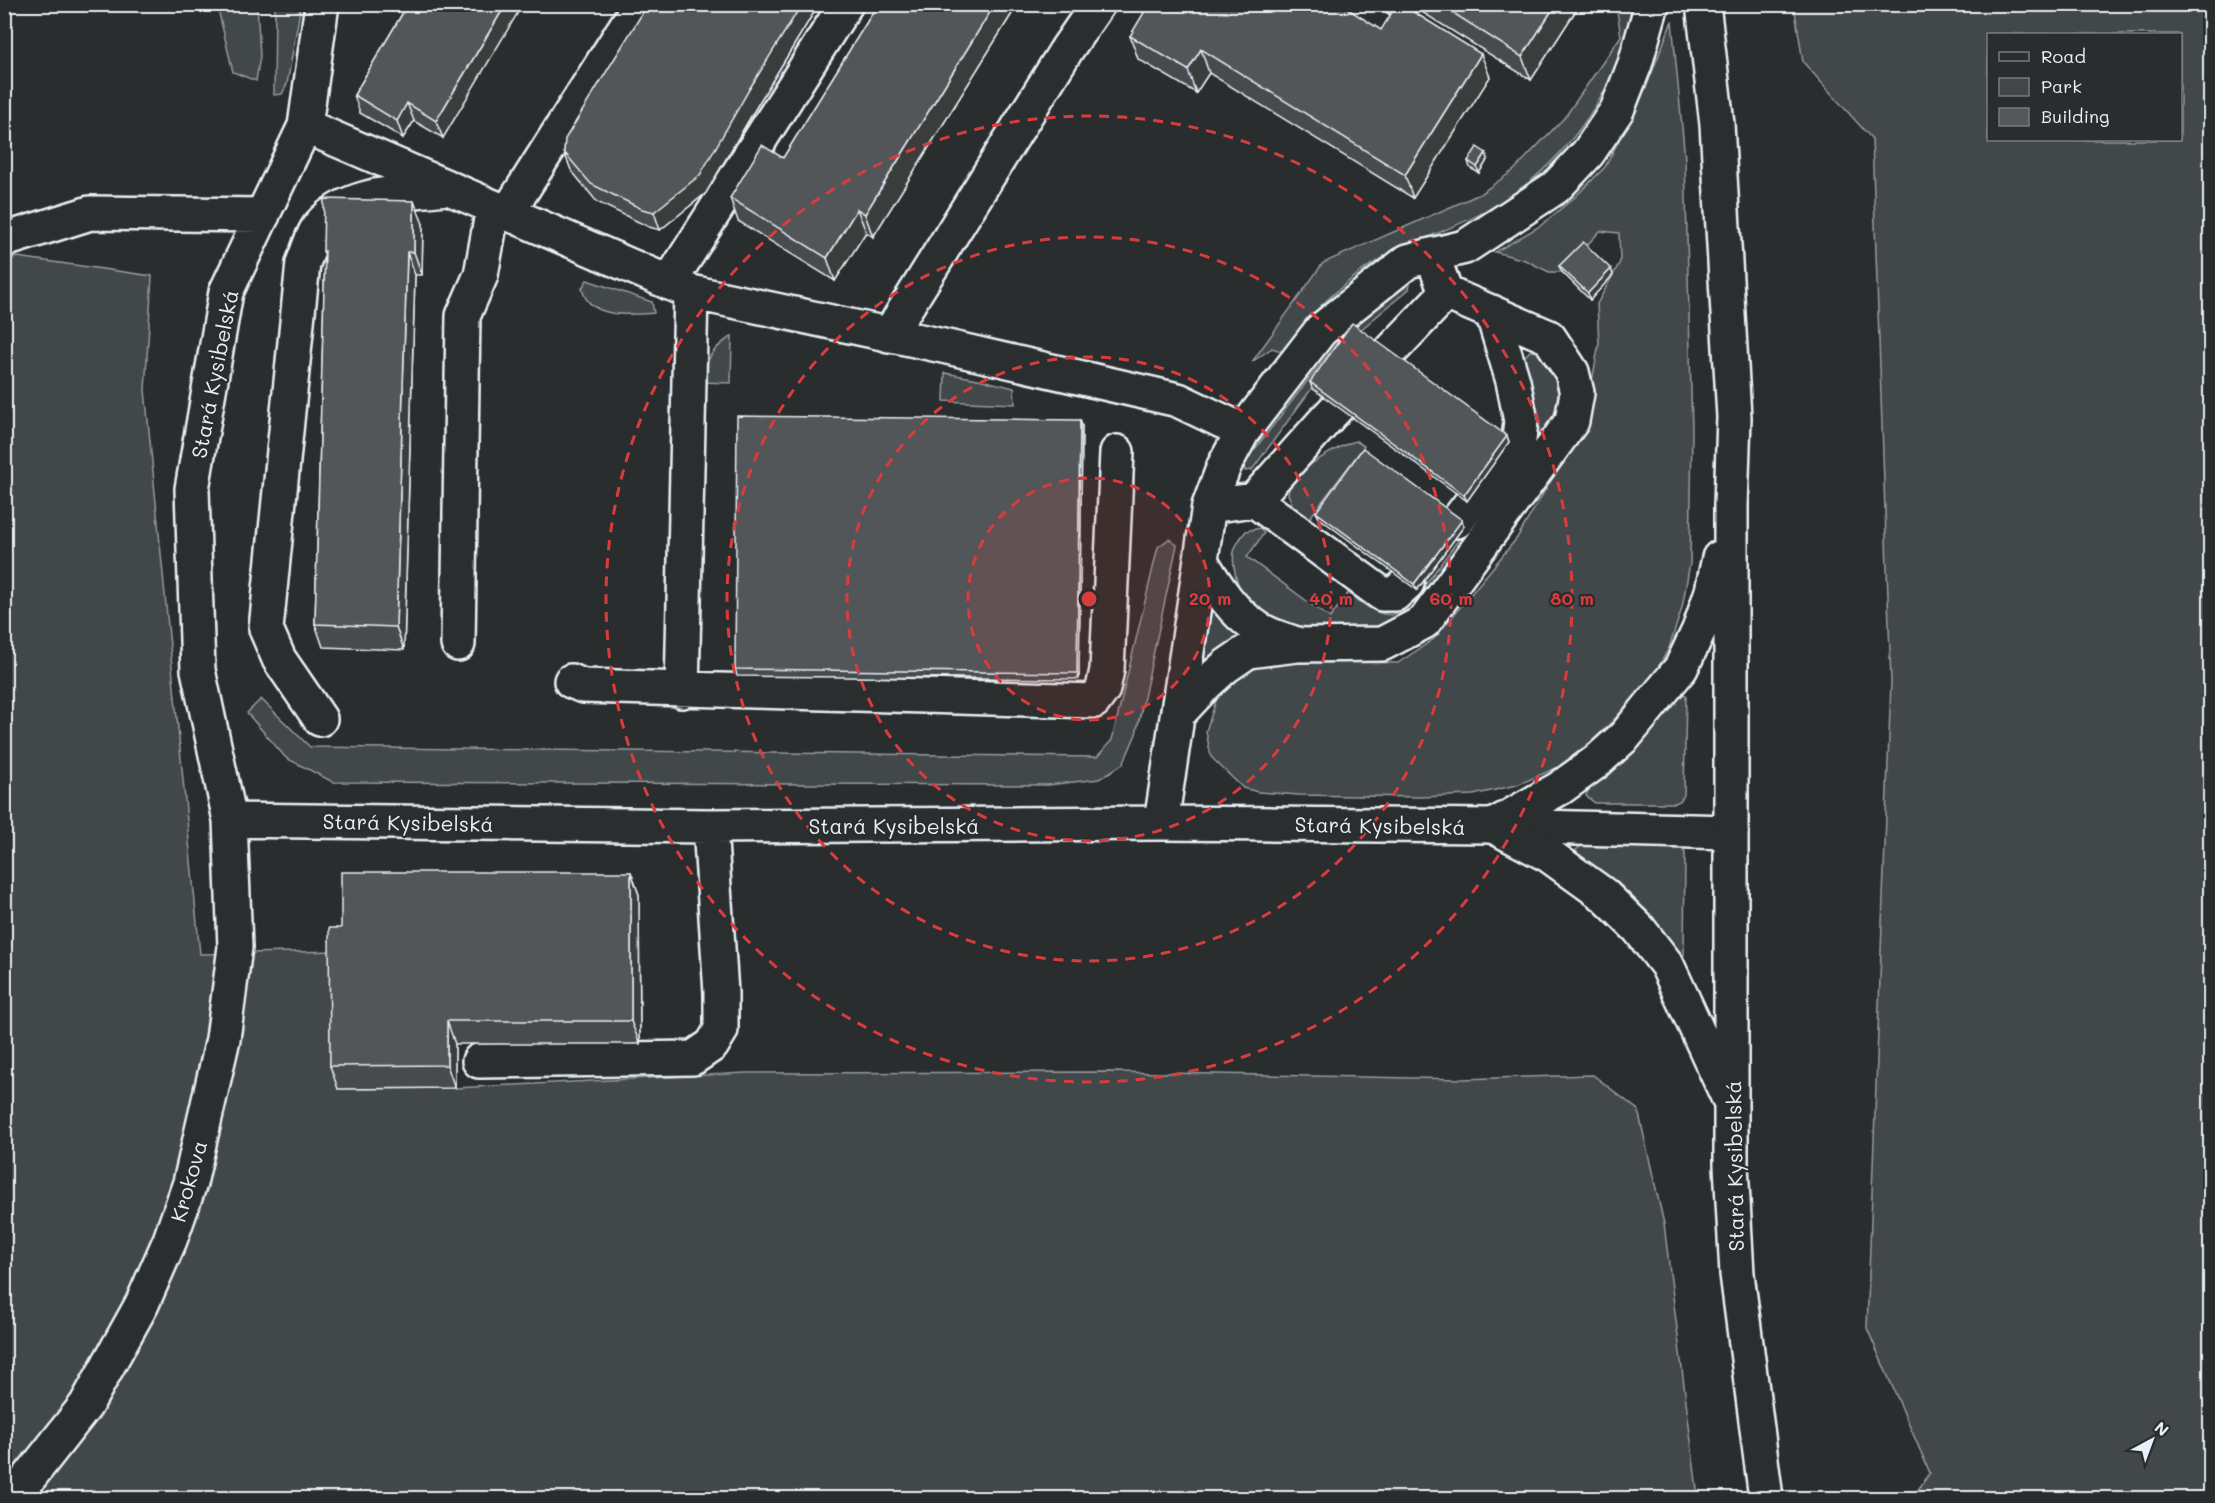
<svg xmlns="http://www.w3.org/2000/svg" width="2215" height="1503" font-family="Mali,sans-serif">
  <rect width="100%" height="100%" fill="#2a2d2e"/>
  <filter id="ink" filterUnits="userSpaceOnUse"><feTurbulence type="fractalNoise" baseFrequency=".0167" numOctaves="2"/><feDisplacementMap in="SourceGraphic" scale="12" xChannelSelector="R" yChannelSelector="G"/><feConvolveMatrix kernelMatrix="1 2 1 2 8 2 1 2 1" color-interpolation-filters="sRGB"/></filter>
  <g filter="url(#ink)">
    <path fill="#424648" stroke="#959ca0" stroke-width="1.5" fill-rule="evenodd" d="M 217,5 L 257,5 L 260,56 L 256,81 L 233,72 Z
      M 275,5 L 301,5 L 287,84 L 282,94 L 274,95 Z
      M 1616,5 L 1637,5 C 1625,38 1615,75 1596,105 C 1576,138 1547,169 1517,192 C 1478,221 1429,234 1386,256 C 1363,268 1326,298 1309,319 C 1301,329 1294,342 1287,353 L 1272,348 L 1252,362 L 1323,263 L 1480,194 L 1514,170 L 1565,117 L 1621,36 Z
      M 1794,5 L 2210,5 L 2210,1498 L 1912,1498 L 1930,1473 L 1867,1328 L 1891,682 L 1872,139 L 1803,62 ZM 1988,34 L 2180,34 L 2180,140 L 1988,140 Z
      M 1672,21 L 1685,159 L 1692,430 L 1690,563 L 1682,608 L 1669,648 L 1649,683 L 1596,738 L 1558,767 L 1517,785 L 1473,795 L 1420,797 L 1299,795 L 1258,792 L 1243,788 L 1211,757 L 1206,731 L 1219,692 L 1240,669 L 1276,660 L 1398,663 L 1434,639 L 1517,538 L 1570,448 L 1591,387 L 1599,343 L 1597,304 L 1620,262 L 1619,233 L 1600,231 L 1562,272 L 1549,272 L 1525,260 L 1495,252 L 1540,226 L 1575,197 L 1605,167 L 1646,88 Z
      M 17,257 L 152,276 L 145,390 L 200,954 L 338,951 L 338,1089 L 455,1088 L 746,1073 L 1112,1072 L 1462,1079 L 1593,1075 L 1638,1110 L 1664,1224 L 1698,1498 L 5,1498 L 4,261 Z
      M 587,280 L 652,302 L 654,313 C 629,315 588,319 582,288 Z
      M 1403,283 L 1410,283 L 1409,289 L 1358,332 L 1312,388 L 1252,470 L 1245,471 L 1244,463 L 1346,331 Z
      M 732,336 L 731,383 L 701,382 C 706,359 712,349 732,336 Z
      M 1530,351 L 1542,352 C 1560,382 1562,389 1552,421 L 1409,613 C 1399,618 1386,626 1375,628 C 1348,633 1268,628 1250,606 C 1244,600 1238,586 1236,577 C 1231,555 1232,548 1246,531 L 1260,528 L 1264,533 L 1247,557 L 1330,618 L 1348,593 C 1362,603 1380,620 1399,613 C 1406,610 1414,599 1419,593 L 1521,455 L 1535,406 L 1524,357 Z
      M 945,373 L 978,379 L 1014,388 L 1015,404 L 944,401 Z
      M 1356,441 L 1364,446 L 1309,519 L 1293,506 L 1288,494 C 1289,489 1290,483 1293,480 C 1300,468 1343,444 1356,441 Z
      M 1169,539 L 1177,545 L 1136,734 L 1123,764 L 1099,779 L 1048,785 L 333,782 L 286,758 L 247,713 L 261,699 L 310,747 L 1097,757 L 1112,740 L 1158,547 Z
      M 1216,608 L 1245,636 L 1214,659 L 1207,660 L 1202,654 L 1211,614 Z
      M 1681,694 L 1686,695 L 1684,795 L 1680,801 L 1675,803 L 1595,803 L 1586,796 L 1588,790 L 1638,747 Z
      M 1582,845 L 1673,845 L 1681,848 L 1685,853 L 1684,955 L 1679,954 L 1642,907 L 1575,851 Z"/>
    <g fill="none" stroke-linecap="round" stroke-linejoin="round">
      <g stroke="#e8f1f8" stroke-width="38">
        <path id="minor" d="M 1342,4 L 1386,33
          M 305,126 L 691,292 L 943,346 L 1178,400 L 1243,431
          M 507,214 L 640,4
          M 4,240 L 90,213 L 263,215
          M 669,283 L 846,4
          M 889,335 L 1067,49 L 1098,4
          M 1254,500 L 1382,594 L 1395,594 L 1407,583
          M 1209,506 L 1254,500 L 1329,416 L 1446,293
          M 1457,521 L 1519,440 L 1521,421 L 1513,381 L 1492,312
          M 1201,561 C 1216,585 1231,611 1256,627 C 1267,635 1283,639 1296,644
          M 458,644 L 463,316 L 481,275 L 493,208
          M 571,681 L 583,686 L 1094,701 L 1103,689 L 1107,670 L 1117,452
          M 682,691 L 691,292
          M 320,719 L 279,659 L 266,629 L 303,263 C 308,252 312,234 320,225 C 351,190 405,193 447,188
          M 230,820 L 710,826 L 1161,823 L 1493,826 L 1731,832
          M 1161,823 L 1209,506 L 1224,466 L 1243,431 L 1321,330 L 1408,261 L 1432,255 L 1446,293 L 1549,337 L 1572,372 L 1577,393 L 1572,421 L 1424,622 L 1382,644 L 1297,645 L 1248,651 L 1226,666 L 1207,683 L 1178,714
          M 479,1061 L 693,1058 L 712,1045 L 721,1030 L 721,993 L 710,826
          M 13,1498 L 86,1405 L 142,1304 L 170,1240 L 190,1183 L 223,1039 L 235,947 L 230,820 L 198,670 L 192,489 L 226,292 L 305,126 L 322,4"/>
      </g>
      <g stroke="#e8f1f8" stroke-width="38">
        <path id="major" d="M 1703,4 L 1717,124 L 1734,417 L 1731,506 L 1731,1165 L 1737,1274 L 1766,1498
          M 1432,255 L 1465,247 L 1556,187 L 1588,153 L 1617,110 L 1635,64 L 1652,4
          M 1493,826 L 1560,788 L 1596,762 L 1625,736 L 1681,668 L 1699,630 L 1712,591 L 1719,558
          M 1493,826 L 1550,856 L 1604,895 L 1639,929 L 1667,965 L 1728,1097"/>
      </g>
      <use href="#minor" stroke="#2a2d2e" stroke-width="33"/>
      <use href="#major" stroke="#2a2d2e" stroke-width="33"/>
    </g>
    <path fill="#474b4d" stroke="#e8f1f8" stroke-width="1.5" d="M 408,4 L 443,138 L 414,121 L 403,138 L 360,113 L 354,95 Z
      M 648,4 L 819,4 L 757,106 L 706,193 L 660,230 L 649,227 L 597,202 L 571,170 L 564,152 Z
      M 878,4 L 1018,4 L 873,237 L 866,232 L 835,281 L 738,221 L 730,198 L 783,158 Z
      M 1414,4 L 1580,4 L 1531,80 L 1417,9 Z
      M 1414,9 L 1416,14 L 1490,77 L 1413,198 L 1209,73 L 1196,93 L 1138,59 L 1130,36 L 1381,30 Z
      M 1488,159 L 1479,173 L 1470,168 L 1468,161 Z
      M 423,224 L 422,275 L 415,275 L 404,650 L 323,647 L 315,624 L 325,256 L 323,251 Z
      M 1559,266 L 1611,269 L 1613,275 L 1590,300 L 1562,272 Z
      M 1310,382 L 1507,436 L 1509,442 L 1467,501 L 1312,388 Z
      M 1080,420 L 1082,426 L 1079,679 L 737,676 L 735,669 Z
      M 1316,512 L 1464,526 L 1417,590 L 1319,518 Z
      M 631,872 L 639,895 L 640,1044 L 455,1044 L 455,1088 L 338,1089 L 330,1066 L 341,928 Z"/>
    <path fill="#3a3d3e" stroke="#e8f1f8" stroke-width="1.5" d="M 506,4 L 523,4 L 443,138 L 436,121 Z
      M 802,4 L 819,4 L 757,106 L 706,193 L 660,230 L 654,212 Z
      M 995,4 L 1018,4 L 873,237 L 865,214 Z
      M 1556,4 L 1580,4 L 1531,80 L 1522,57 Z
      M 1201,49 L 1209,73 L 1196,93 L 1188,70 Z
      M 1481,54 L 1490,77 L 1413,198 L 1405,175 Z
      M 407,103 L 414,121 L 403,138 L 397,121 Z
      M 1486,153 L 1488,159 L 1479,173 L 1477,167 Z
      M 414,201 L 423,224 L 422,275 L 414,252 Z
      M 857,209 L 866,232 L 835,281 L 827,258 Z
      M 407,252 L 415,275 L 404,650 L 396,627 Z
      M 1611,269 L 1613,275 L 1590,300 L 1588,293 Z
      M 1080,420 L 1082,426 L 1079,679 L 1077,673 Z
      M 1507,436 L 1509,442 L 1467,501 L 1464,495 Z
      M 1462,520 L 1464,526 L 1417,590 L 1414,584 Z
      M 631,872 L 639,895 L 640,1044 L 631,1021 Z
      M 447,1021 L 455,1044 L 455,1088 L 447,1065 Z"/>
    <path fill="#535759" stroke="#e8f1f8" stroke-width="1.5" d="M 408,4 L 506,4 L 436,121 L 407,103 L 397,121 L 354,95 Z
      M 648,4 L 802,4 L 750,88 L 700,175 L 654,212 L 642,209 L 591,184 L 564,152 L 565,139 Z
      M 878,4 L 995,4 L 865,214 L 857,209 L 827,258 L 730,198 L 762,145 L 783,158 Z
      M 1149,4 L 1340,4 L 1381,30 L 1397,4 L 1407,4 L 1414,9 L 1412,11 L 1481,54 L 1405,175 L 1201,49 L 1188,70 L 1130,36 Z
      M 1439,4 L 1556,4 L 1522,57 Z
      M 1477,147 L 1486,153 L 1477,167 L 1468,161 Z
      M 324,199 L 414,201 L 414,252 L 407,252 L 396,627 L 315,624 L 325,251 L 323,251 Z
      M 1583,242 L 1611,269 L 1588,293 L 1559,266 Z
      M 1352,323 L 1507,436 L 1464,495 L 1310,382 Z
      M 737,416 L 1080,420 L 1077,673 L 735,669 Z
      M 1363,448 L 1462,520 L 1414,584 L 1316,512 Z
      M 341,872 L 631,872 L 631,1021 L 447,1021 L 447,1065 L 330,1066 L 329,928 L 341,928 Z"/>
  </g>
  <circle cx="1089" cy="599" r="121" fill="#d83c3d" fill-opacity=".12"/>
  <g fill="none" stroke="#d83c3d" stroke-width="3" stroke-dasharray="10 8">
    <circle cx="1089" cy="599" r="121"/>
    <circle cx="1089" cy="599" r="242"/>
    <circle cx="1089" cy="599" r="362"/>
    <circle cx="1089" cy="599" r="483"/>
  </g>
  <g text-anchor="middle" dominant-baseline="central" stroke-width="4.5" stroke-linejoin="round" paint-order="stroke">
    <g font-size="21" fill="#e8f1f8" stroke="#2a2d2e">
      <text transform="translate(214 374) rotate(-79)">Stará Kysibelská</text>
      <text transform="translate(408 822) rotate(1)">Stará Kysibelská</text>
      <text x="894" y="825">Stará Kysibelská</text>
      <text transform="translate(1380 825) rotate(1)">Stará Kysibelská</text>
      <text transform="translate(1734 1166) rotate(-91)">Stará Kysibelská</text>
      <text transform="translate(188 1181) rotate(-74)">Krokova</text>
    </g>
  </g>
  <circle cx="1089" cy="599" r="9" fill="#d83c3d" stroke="#2a2d2e" stroke-width="3"/>
  <g font-size="18" text-anchor="middle" font-weight="bold" fill="#d83c3d" stroke="#2a2d2e" stroke-width="4.5" stroke-linejoin="round" paint-order="stroke">
    <text x="1210" y="605">20 m</text>
    <text x="1331" y="605">40 m</text>
    <text x="1451" y="605">60 m</text>
    <text x="1572" y="605">80 m</text>
  </g>
  <rect width="2215" height="1503" fill="none" stroke="#2a2d2e" stroke-width="24"/>
  <rect x="12" y="12" width="2191" height="1479" fill="none" stroke="#e8f1f8" stroke-width="2" filter="url(#ink)"/>
  <rect x="1987" y="33" width="195" height="108" fill="#2a2d2e" stroke="#767b7f" stroke-width="1.5"/>
  <rect x="1999" y="52" width="30" height="9" fill="#2a2d2e" stroke="#767b7f" stroke-width="1.5"/>
  <text x="2041" y="63" font-size="18" fill="#e8f1f8">Road</text>
  <rect x="1999" y="78" width="30" height="18" fill="#424648" stroke="#767b7f" stroke-width="1.5"/>
  <text x="2041" y="93" font-size="18" fill="#e8f1f8">Park</text>
  <rect x="1999" y="108" width="30" height="18" fill="#535759" stroke="#767b7f" stroke-width="1.5"/>
  <text x="2041" y="123" font-size="18" fill="#e8f1f8">Building</text>
  <g transform="translate(2152 1440) rotate(41)" stroke="#2a2d2e" stroke-width="4.5" paint-order="stroke">
  <path d="M0-4.5L10 22L0 15L-10 22Z" fill="#e8f1f8"/>
  <text y="-9" font-size="16" font-weight="bold" text-anchor="middle" fill="#e8f1f8">N</text>
  </g>
</svg>
